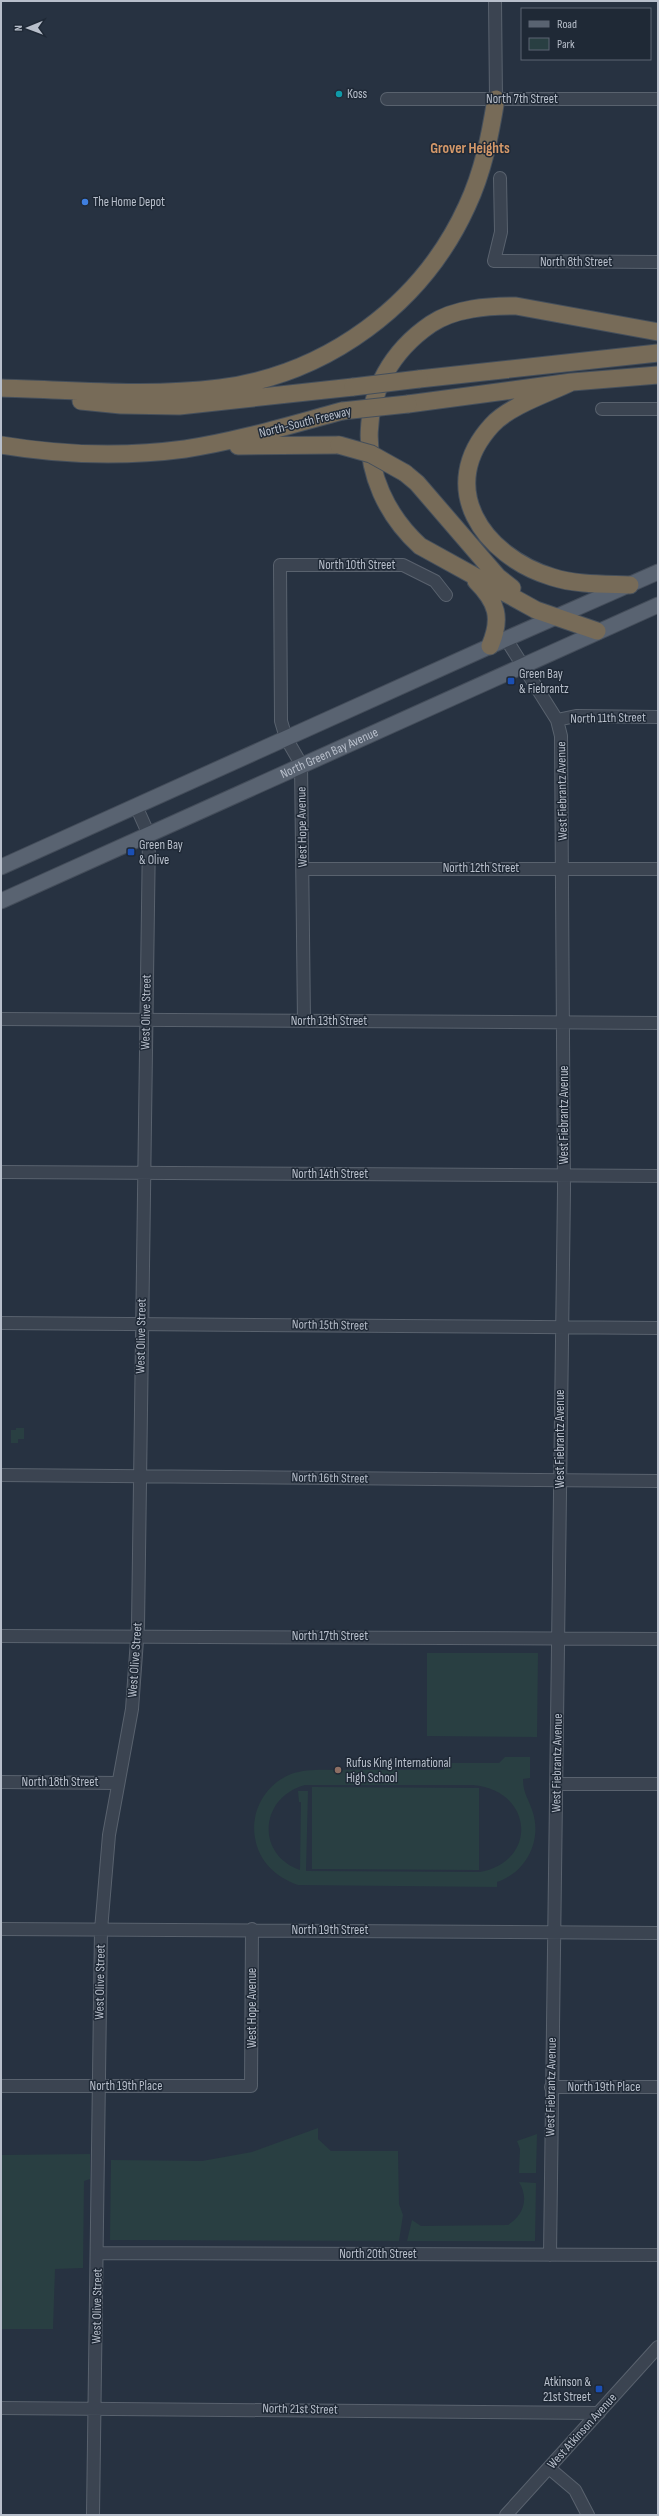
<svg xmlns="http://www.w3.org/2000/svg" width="659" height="2516" font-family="'Sofia Sans Condensed',sans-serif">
  <rect width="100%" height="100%" fill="#273241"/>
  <path fill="#293f42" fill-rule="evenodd" d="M 16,1428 L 24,1428 L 24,1439 L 18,1439 L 18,1443 L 11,1443 L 11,1430 L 16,1430 Z
    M 427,1653 L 538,1653 L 537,1737 L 427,1736 Z
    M 505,1757 L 530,1757 L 530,1778 L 523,1779 C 523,1794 529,1799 533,1813 C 542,1842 525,1873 497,1882 L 497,1887 L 298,1885 C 276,1877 259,1862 255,1838 C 250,1811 266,1784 291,1774 C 308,1768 328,1770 346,1770 C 378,1770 411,1770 444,1770 L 446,1763 L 499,1763 ZM 305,1785 L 473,1785 C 533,1790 539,1861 480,1872 L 306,1871 L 308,1791 L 298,1791 L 299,1802 L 301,1802 L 300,1870 C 255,1854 260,1797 305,1785 Z
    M 312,1787 L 479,1788 L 479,1870 L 312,1869 Z
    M 318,2128 L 318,2139 L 331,2151 L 398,2151 L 399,2204 L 403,2215 L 399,2241 L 110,2240 L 111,2160 L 202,2161 L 252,2152 Z
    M 537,2134 L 536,2173 L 519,2173 L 520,2149 L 517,2141 Z
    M 90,2154 L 90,2179 L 84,2181 L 83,2268 L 55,2269 L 53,2329 L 1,2329 L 1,2155 Z
    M 519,2182 L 536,2183 L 535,2241 L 407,2241 L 412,2220 L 421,2226 L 508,2225 C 524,2215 529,2198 519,2182 Z"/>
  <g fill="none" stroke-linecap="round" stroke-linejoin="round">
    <g stroke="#59626e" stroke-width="14">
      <path id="minor" d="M 495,1 L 496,99
        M 387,99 L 658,99
        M 500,178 L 501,232 L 494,261 L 658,262
        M 602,409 L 658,409
        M 506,639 L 557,720 L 561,736 L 564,1189 L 550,2255
        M 557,720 L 576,716 L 658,717
        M 303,869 L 658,869
        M 1,1019 L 658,1023
        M 304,1021 L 301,764 L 286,738 L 281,721 L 280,565 L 403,565 L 435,581 L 446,595
        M 1,1172 L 658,1176
        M 1,1323 L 658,1328
        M 1,1475 L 658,1481
        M 1,1636 L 658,1639
        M 1,1782 L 118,1783
        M 556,1784 L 658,1784
        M 1,1929 L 658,1933
        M 1,2086 L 251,2086 L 252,1929
        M 551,2087 L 658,2087
        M 98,2253 L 658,2255
        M 1,2408 L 599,2413
        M 549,2468 L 575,2490 L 588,2515
        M 93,2515 L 101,1930 L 109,1835 L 132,1709 L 138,1626 L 149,835 L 136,806
        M 506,2515 L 658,2347"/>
    </g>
    <g stroke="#444d5a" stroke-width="17">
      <g id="major">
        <path d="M 1,867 L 506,639 L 658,572"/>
        <path id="s1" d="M 1,901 L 658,605"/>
      </g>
    </g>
    <g stroke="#454f5b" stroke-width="19">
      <path id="highway" d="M 419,379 L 658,353
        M 572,382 C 549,393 509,406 492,425 C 435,487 483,556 552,577 C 577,585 604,584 630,585
        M 1,388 C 73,390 148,397 220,388 C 327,374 422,305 467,206 C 483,172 490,136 496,99
        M 81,401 L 121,405 L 179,406 L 353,387
        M 408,404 L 572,382 L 658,375
        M 1,445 C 61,455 125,457 185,449 C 238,441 290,425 342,411
        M 238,446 L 339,445
        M 405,473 L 417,483 L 498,577 L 512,588
        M 476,581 C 497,602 502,618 490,646
        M 597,631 L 536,610 L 420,546 C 351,483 350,379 431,324 C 455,308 488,306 516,306 L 658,332"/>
    </g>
    <use href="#minor" stroke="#3b4451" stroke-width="12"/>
    <use href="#major" stroke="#596371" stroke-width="15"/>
    <use href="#highway" stroke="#776b58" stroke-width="17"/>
    <g stroke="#454f5b" stroke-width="19" stroke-linecap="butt">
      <path id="highway-bridge" d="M 353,387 L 419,379
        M 342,411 L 408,404
        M 339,445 L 371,454 L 405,473"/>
    </g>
    <use href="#highway-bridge" stroke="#776b58" stroke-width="17"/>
  </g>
  <circle fill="#0f9aa8" stroke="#1f2936" stroke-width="1.5" cx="339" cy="94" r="4"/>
  <circle fill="#3f7fe0" stroke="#1f2936" stroke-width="1.5" cx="85" cy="202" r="4"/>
  <g fill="#1a4fb4" stroke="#1f2936" stroke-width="1.5">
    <rect x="507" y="677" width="8" height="8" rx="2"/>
    <rect x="127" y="848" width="8" height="8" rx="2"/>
    <rect x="595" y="2385" width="8" height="8" rx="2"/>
  </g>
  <circle fill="#8d6e63" stroke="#1f2936" stroke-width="1.5" cx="338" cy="1770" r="4"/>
  <g text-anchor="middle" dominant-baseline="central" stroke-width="3" stroke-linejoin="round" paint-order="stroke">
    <g font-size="13" fill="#b8bfcb" stroke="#1f2936" text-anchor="start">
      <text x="347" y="94">Koss</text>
      <text x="93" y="202">The Home Depot</text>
      <text x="519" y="674">Green Bay<tspan x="519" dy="15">&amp; Fiebrantz</tspan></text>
      <text x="139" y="845">Green Bay<tspan x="139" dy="15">&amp; Olive</tspan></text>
      <text x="346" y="1763">Rufus King International<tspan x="346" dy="15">High School</tspan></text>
      <text x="591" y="2382" text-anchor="end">Atkinson &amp;<tspan x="591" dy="15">21st Street</tspan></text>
    </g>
    <g font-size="13" fill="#b8bfcb" stroke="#1f2936">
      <text x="522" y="99">North 7th Street</text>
      <text x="576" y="262">North 8th Street</text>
      <text transform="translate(305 422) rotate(-14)">North-South Freeway</text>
      <text x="357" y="565">North 10th Street</text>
      <text transform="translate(608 718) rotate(-1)">North 11th Street</text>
      <text stroke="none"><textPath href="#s1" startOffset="360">North Green Bay Avenue</textPath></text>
      <text transform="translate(562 791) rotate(-91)">West Fiebrantz Avenue</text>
      <text transform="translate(302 827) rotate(-91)">West Hope Avenue</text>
      <text x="481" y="868">North 12th Street</text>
      <text transform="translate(146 1012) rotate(-89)">West Olive Street</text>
      <text x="329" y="1021">North 13th Street</text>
      <text transform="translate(564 1115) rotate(-90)">West Fiebrantz Avenue</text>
      <text x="330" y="1174">North 14th Street</text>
      <text transform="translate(330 1325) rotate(1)">North 15th Street</text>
      <text transform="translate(141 1336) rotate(-89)">West Olive Street</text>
      <text transform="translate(560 1439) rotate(-90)">West Fiebrantz Avenue</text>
      <text transform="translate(330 1478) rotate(1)">North 16th Street</text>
      <text x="330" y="1636">North 17th Street</text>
      <text transform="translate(135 1660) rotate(-86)">West Olive Street</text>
      <text transform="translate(557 1763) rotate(-89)">West Fiebrantz Avenue</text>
      <text x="60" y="1782">North 18th Street</text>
      <text x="330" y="1930">North 19th Street</text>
      <text transform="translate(100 1982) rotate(-89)">West Olive Street</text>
      <text transform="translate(252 2008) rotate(-90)">West Hope Avenue</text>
      <text x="126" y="2086">North 19th Place</text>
      <text transform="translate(551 2087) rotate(-89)">West Fiebrantz Avenue</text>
      <text x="604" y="2087">North 19th Place</text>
      <text x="378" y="2254">North 20th Street</text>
      <text transform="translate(97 2306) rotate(-89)">West Olive Street</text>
      <text transform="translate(300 2409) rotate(1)">North 21st Street</text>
      <text transform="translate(582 2431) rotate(-48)">West Atkinson Avenue</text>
    </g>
    <g font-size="15" font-weight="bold" fill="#d49869" stroke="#1f2936">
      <text x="470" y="148">Grover Heights</text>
    </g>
  </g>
  <rect width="659" height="2516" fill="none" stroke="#b8bfcb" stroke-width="4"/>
  <rect x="521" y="8" width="130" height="52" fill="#1f2936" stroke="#5c6572"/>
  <rect x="529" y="21" width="20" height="6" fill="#596371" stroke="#5c6572"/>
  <text x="557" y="28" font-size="12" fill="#b8bfcb">Road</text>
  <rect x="529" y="38" width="20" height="12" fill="#293f42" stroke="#5c6572"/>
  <text x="557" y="48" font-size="12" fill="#b8bfcb">Park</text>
  <g transform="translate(28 28) rotate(269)" stroke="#1f2936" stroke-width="3" paint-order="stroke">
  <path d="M0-3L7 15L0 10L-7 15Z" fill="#b8bfcb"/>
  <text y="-6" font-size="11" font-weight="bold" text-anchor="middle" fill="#b8bfcb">N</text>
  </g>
</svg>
